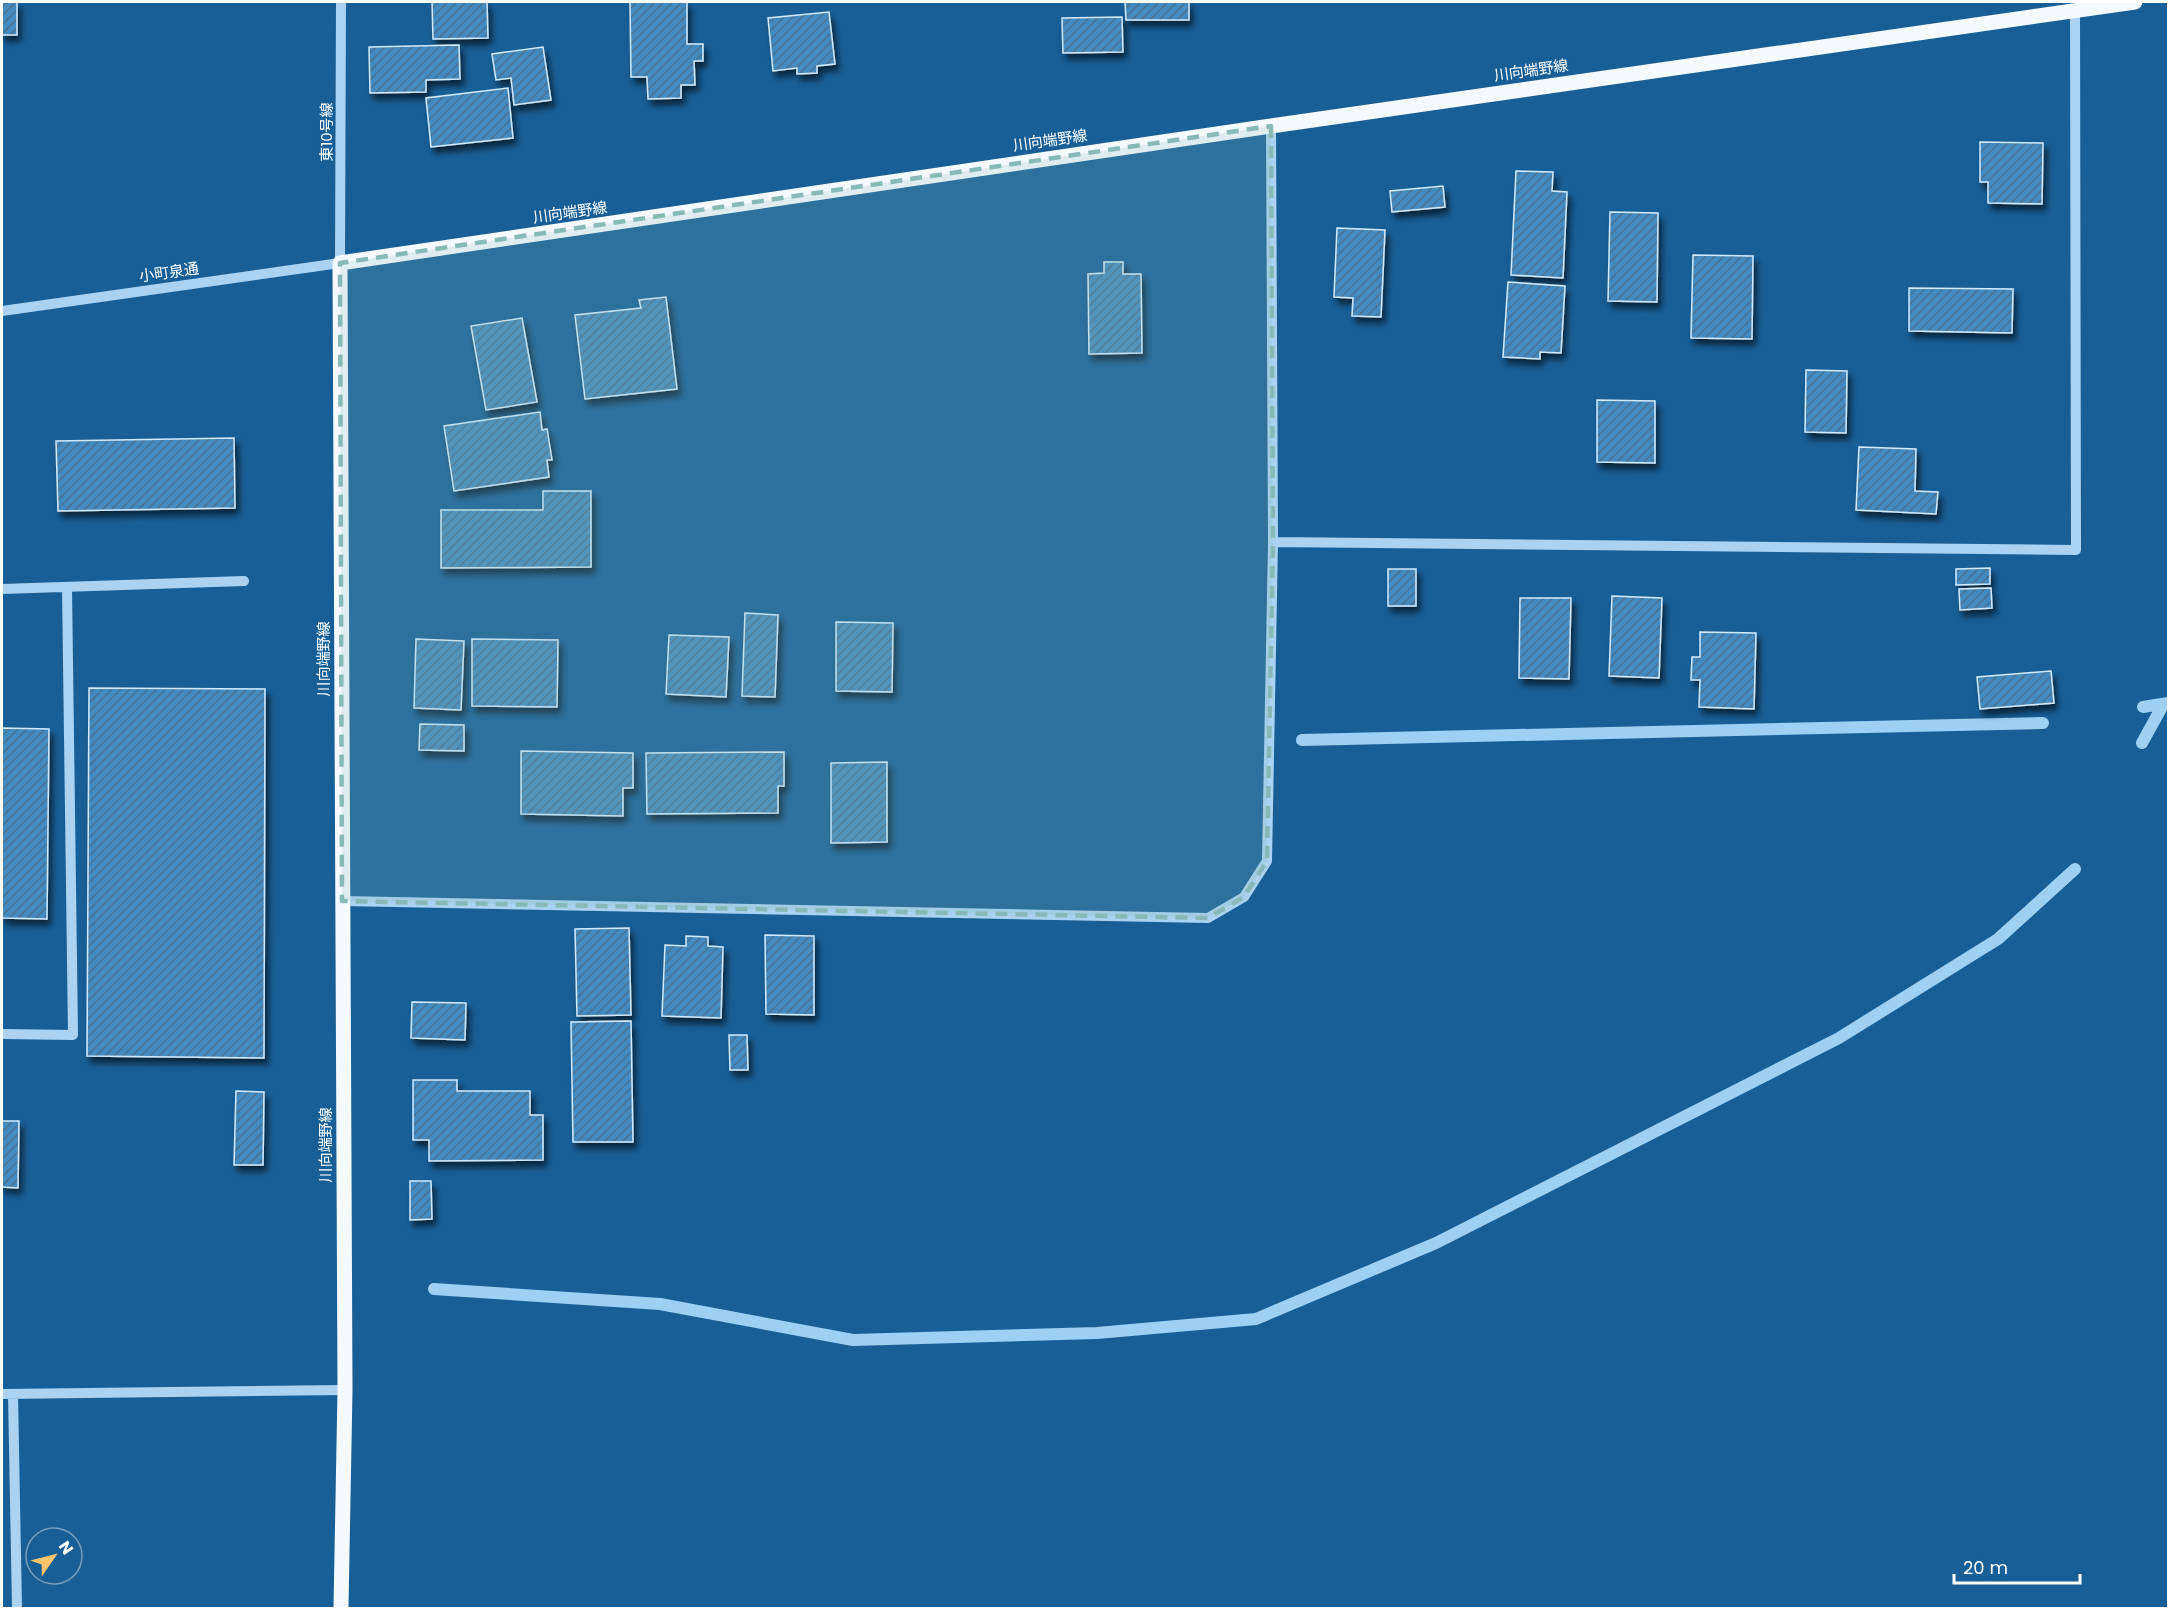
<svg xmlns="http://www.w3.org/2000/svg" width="2170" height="1610" font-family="Poppins,'Noto Sans JP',sans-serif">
  <defs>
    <pattern id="building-hatch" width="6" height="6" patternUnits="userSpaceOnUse" patternTransform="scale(1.5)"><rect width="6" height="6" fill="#458abf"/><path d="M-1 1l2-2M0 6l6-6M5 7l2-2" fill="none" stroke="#487191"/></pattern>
    <filter id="shadow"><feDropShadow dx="3.5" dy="6" stdDeviation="3" flood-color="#0009"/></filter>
  </defs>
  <rect width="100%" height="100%" fill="#185f97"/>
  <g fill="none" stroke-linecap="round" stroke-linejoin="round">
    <path stroke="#9ed0f3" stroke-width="12" d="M 2143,707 L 2168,703
      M 1302,740 L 2043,723
      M 2142,743 L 2163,705
      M 434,1289 L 660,1304 L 853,1340 L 1097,1333 L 1256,1319 L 1436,1243 L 1839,1038 L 1998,939 L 2075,869"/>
  </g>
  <path fill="url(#building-hatch)" stroke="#d3eafc" stroke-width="1.5" filter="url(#shadow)" d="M 2,2 L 17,2 L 17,35 L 2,35 Z
    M 432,2 L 487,2 L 488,38 L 433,39 Z
    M 630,2 L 687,2 L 687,44 L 703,44 L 703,61 L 694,61 L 695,85 L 681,85 L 681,98 L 648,99 L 647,77 L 631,77 Z
    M 1125,2 L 1189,2 L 1189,20 L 1126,20 Z
    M 829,12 L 835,64 L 817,66 L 817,73 L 797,74 L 797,68 L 773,71 L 768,18 Z
    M 1122,17 L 1123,52 L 1063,53 L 1062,18 Z
    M 459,45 L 460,79 L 426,80 L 426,92 L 370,93 L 369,47 Z
    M 543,47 L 551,100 L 514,105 L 511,78 L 496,80 L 492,54 Z
    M 508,88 L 513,138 L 431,147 L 426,98 Z
    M 1980,142 L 2043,143 L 2042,204 L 1988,203 L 1988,182 L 1980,182 Z
    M 1516,171 L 1553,172 L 1552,191 L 1567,192 L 1563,278 L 1511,275 Z
    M 1443,186 L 1445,207 L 1392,212 L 1390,191 Z
    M 1610,212 L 1658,213 L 1657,302 L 1608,301 Z
    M 1337,228 L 1385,230 L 1381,317 L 1352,316 L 1353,298 L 1334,297 Z
    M 1693,255 L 1753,256 L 1752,339 L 1691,338 Z
    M 1104,262 L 1123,262 L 1123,274 L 1141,274 L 1142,353 L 1089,354 L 1088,274 L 1104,273 Z
    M 1508,282 L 1565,286 L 1561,353 L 1540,352 L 1540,359 L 1503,357 Z
    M 1909,288 L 2013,289 L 2012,333 L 1909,331 Z
    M 666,297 L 677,389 L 585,399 L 575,315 L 641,308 L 639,300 Z
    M 522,318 L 537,402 L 486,410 L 471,326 Z
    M 1806,370 L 1847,371 L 1846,433 L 1805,432 Z
    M 1597,400 L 1655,401 L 1655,463 L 1597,462 Z
    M 540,412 L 542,430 L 547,429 L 552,460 L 547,460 L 549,477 L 454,491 L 444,426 Z
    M 234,438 L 235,508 L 58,511 L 56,441 Z
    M 1859,447 L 1916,449 L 1915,491 L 1938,492 L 1936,514 L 1856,510 Z
    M 543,491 L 591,491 L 591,567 L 441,568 L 441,510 L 543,510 Z
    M 1990,568 L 1990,584 L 1956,585 L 1956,569 Z
    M 1388,569 L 1416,569 L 1416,606 L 1388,606 Z
    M 1991,588 L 1992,608 L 1960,610 L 1959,589 Z
    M 1612,596 L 1662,598 L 1659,678 L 1609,676 Z
    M 1520,598 L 1571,598 L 1569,679 L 1519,678 Z
    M 745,613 L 778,615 L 775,697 L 742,696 Z
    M 836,622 L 893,623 L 892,692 L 836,691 Z
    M 1700,632 L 1756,633 L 1754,709 L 1699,707 L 1700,680 L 1691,680 L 1692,657 L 1700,657 Z
    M 669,635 L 729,637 L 726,697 L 666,694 Z
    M 416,639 L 464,641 L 461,710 L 414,708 Z
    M 472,639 L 558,640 L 557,707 L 472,706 Z
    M 2051,671 L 2054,703 L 1980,709 L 1977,677 Z
    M 89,688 L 265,689 L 264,1058 L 87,1056 Z
    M 420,724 L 464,725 L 464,751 L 419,750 Z
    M 2,728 L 49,729 L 47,919 L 2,918 Z
    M 521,751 L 633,753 L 633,788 L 623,788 L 623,816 L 521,814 Z
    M 784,752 L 784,786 L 778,786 L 778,813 L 647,814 L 646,753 Z
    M 887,762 L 887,842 L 831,843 L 831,763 Z
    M 629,928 L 631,1015 L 577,1016 L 575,929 Z
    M 765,935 L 814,936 L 814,1015 L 766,1014 Z
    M 686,936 L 708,937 L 708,946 L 723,947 L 721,1018 L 662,1016 L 665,945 L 686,946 Z
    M 412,1002 L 466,1003 L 465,1040 L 411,1038 Z
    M 631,1021 L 633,1142 L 573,1142 L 571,1022 Z
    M 729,1035 L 747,1035 L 748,1070 L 730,1070 Z
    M 413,1080 L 457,1080 L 457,1091 L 530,1091 L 530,1115 L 543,1115 L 543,1160 L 429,1161 L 429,1140 L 413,1140 Z
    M 236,1091 L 264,1092 L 263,1165 L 234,1165 Z
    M 2,1121 L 19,1121 L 18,1188 L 2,1187 Z
    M 410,1181 L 431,1181 L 432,1219 L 410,1220 Z"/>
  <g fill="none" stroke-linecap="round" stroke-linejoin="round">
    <path stroke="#abd3f1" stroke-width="10" d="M 1271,126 L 1273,542 L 2076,550 L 2075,10
      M 2,311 L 340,263 L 341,2
      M 2,589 L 244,581
      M 342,901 L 1208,918 L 1244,897 L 1267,861 L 1273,542
      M 2,1034 L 73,1035 L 67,587
      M 2,1394 L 345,1390
      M 13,1394 L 17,1608"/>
    <path stroke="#f5faff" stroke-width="15" d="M 341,1608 L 345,1390 L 340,263 L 1271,126 L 2135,2"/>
  </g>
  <path fill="#87bab6" fill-opacity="0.2" stroke="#87bab6" stroke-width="4.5" stroke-dasharray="12 8" stroke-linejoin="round" d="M 1271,126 L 1273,542 L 1267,861 L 1244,897 L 1208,918 L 342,901 L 340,263 Z"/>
  <g text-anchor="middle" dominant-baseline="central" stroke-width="4.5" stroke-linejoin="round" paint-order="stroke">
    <g font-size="15" fill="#fff" stroke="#185f97">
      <text transform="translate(1531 70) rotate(-8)">川向端野線</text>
      <text transform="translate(326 132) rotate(-90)">東10号線</text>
      <text transform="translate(1050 140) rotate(-8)">川向端野線</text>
      <text transform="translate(570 212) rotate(-8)">川向端野線</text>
      <text transform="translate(169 272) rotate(-8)">小町泉通</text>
      <text transform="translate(323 659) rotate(-90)">川向端野線</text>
      <text transform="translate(325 1145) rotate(-90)">川向端野線</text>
    </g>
  </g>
  <rect width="2170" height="1610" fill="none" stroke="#ffffff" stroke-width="6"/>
  <g transform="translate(54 1556) rotate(55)"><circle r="28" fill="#185f97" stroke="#749fc1" stroke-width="1.5"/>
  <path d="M0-4.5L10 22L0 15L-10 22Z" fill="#ffc36b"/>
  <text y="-9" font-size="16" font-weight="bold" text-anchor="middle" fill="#ffffff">N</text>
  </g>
  <path d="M1954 1574v9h126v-9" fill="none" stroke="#ffffff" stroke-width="3"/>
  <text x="1963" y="1574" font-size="18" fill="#ffffff" stroke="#185f97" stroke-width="4.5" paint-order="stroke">20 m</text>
</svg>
